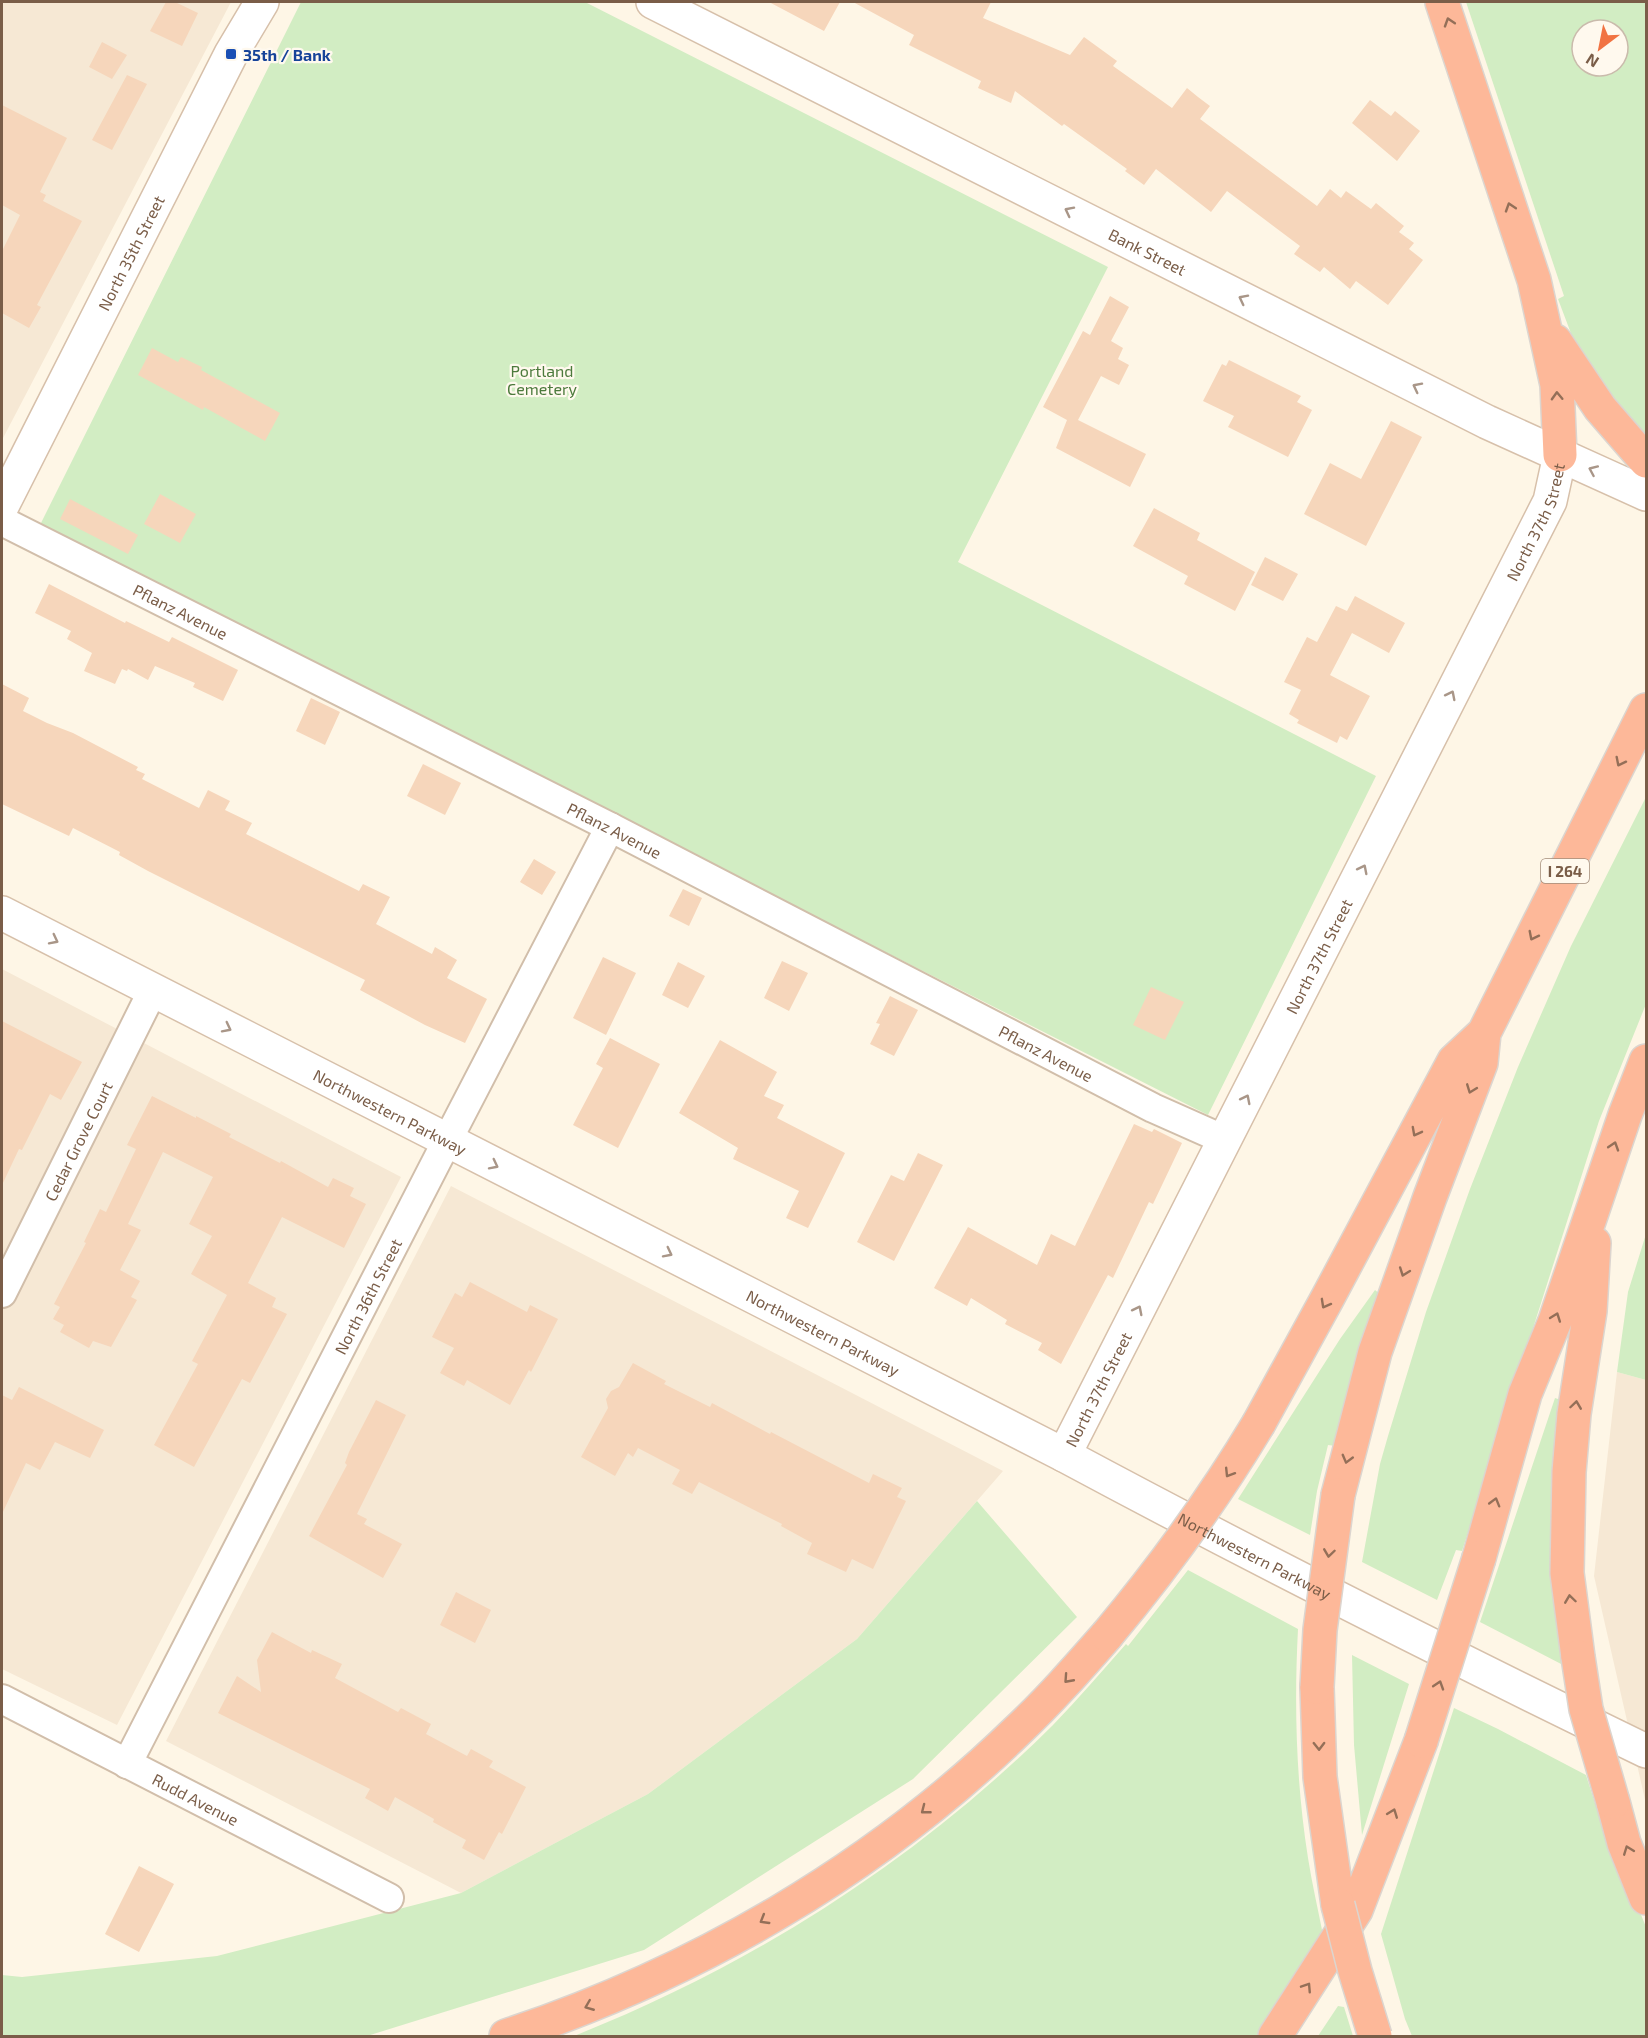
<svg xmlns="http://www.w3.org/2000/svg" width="1648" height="2038" font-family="'Exo 2',sans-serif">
  <rect width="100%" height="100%" fill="#fef6e6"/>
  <path fill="#f6e8d4" d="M 2,2 L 231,2 L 2,440 Z
    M 2,969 L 401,1177 L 117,1725 L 2,1669 Z
    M 451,1186 L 1003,1471 L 857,1639 L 648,1794 L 461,1893 L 166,1741 Z
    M 1617,1372 L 1646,1380 L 1646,1804 L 1594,1576 Z"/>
  <path fill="#d2edc3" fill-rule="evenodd" d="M 301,2 L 585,2 L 1108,267 L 958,562 L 1376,776 L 1208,1115 L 40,525 Z
    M 1466,2 L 1646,2 L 1646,445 L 1581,360 L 1558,299 L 1564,296 ZM 1582,30 L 1618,30 L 1618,66 L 1582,66 Z
    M 1646,797 L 1646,1004 L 1599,1121 L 1462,1551 L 1456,1550 L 1437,1600 L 1362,1562 L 1380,1464 L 1388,1436 L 1426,1312 L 1470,1189 L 1518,1067 L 1571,946 Z
    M 1646,1234 L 1646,1380 L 1617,1372 L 1628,1292 Z
    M 1375,1290 L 1380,1294 L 1336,1446 L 1328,1445 L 1317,1491 L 1310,1535 L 1238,1499 L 1340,1339 Z
    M 1555,1398 L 1558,1399 L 1555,1501 L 1563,1665 L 1480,1622 Z
    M 977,1501 L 1077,1617 L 913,1779 L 644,1950 L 367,2036 L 2,2036 L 2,1975 L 22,1977 L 217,1956 L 461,1893 L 648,1794 L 857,1639 Z
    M 1188,1570 L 1298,1629 C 1294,1706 1296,1782 1308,1858 C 1312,1884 1318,1909 1323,1935 L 1262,2036 L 574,2036 C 753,1965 916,1861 1053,1725 C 1078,1699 1102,1671 1126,1644 L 1128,1646 Z
    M 1352,1655 L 1409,1684 L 1362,1835 L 1354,1745 Z
    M 1454,1708 L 1498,1729 L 1586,1775 L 1609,1847 L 1614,1848 L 1646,1927 L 1646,2036 L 1412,2036 L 1405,2019 L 1381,1934 Z
    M 1338,2006 L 1344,2007 L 1353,2036 L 1318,2036 Z"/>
  <path fill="#f6d6bb" d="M 166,2 L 175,2 L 198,13 L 182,46 L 150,31 Z
    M 769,2 L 840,2 L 824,31 Z
    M 853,2 L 991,2 L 983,18 L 1070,55 L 1084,37 L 1117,61 L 1113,66 L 1172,108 L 1187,88 L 1198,97 L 1210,106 L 1200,119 L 1317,206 L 1330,189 L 1341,198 L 1346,191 L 1371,209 L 1376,203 L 1404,226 L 1399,232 L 1414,243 L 1409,249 L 1423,260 L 1388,305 L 1356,281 L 1350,289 L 1324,267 L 1320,272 L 1294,254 L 1300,246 L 1227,191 L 1211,212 L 1156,169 L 1144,185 L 1125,171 L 1127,169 L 1064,124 L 1062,126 L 1015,91 L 1011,103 L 978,88 L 981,81 L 909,45 L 914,35 Z
    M 102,42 L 127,55 L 112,79 L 89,67 Z
    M 127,75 L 147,84 L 112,150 L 92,140 Z
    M 1370,100 L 1391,116 L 1395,111 L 1420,131 L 1397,161 L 1352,123 Z
    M 2,105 L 67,138 L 40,192 L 46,195 L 43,201 L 82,221 L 37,305 L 41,307 L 29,328 L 2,313 L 2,251 L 20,215 L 2,205 Z
    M 1110,296 L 1129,307 L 1111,341 L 1123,348 L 1118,359 L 1129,365 L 1119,385 L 1101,376 L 1078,420 L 1146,454 L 1130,487 L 1056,448 L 1067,420 L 1043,407 L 1083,331 L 1090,335 Z
    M 152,348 L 178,362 L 181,357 L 202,367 L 201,370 L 280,413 L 265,441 L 204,407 L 203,410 L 138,375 Z
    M 1229,360 L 1301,396 L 1297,402 L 1312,410 L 1288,457 L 1228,427 L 1234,416 L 1203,401 L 1222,364 L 1226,366 Z
    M 1391,421 L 1422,437 L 1366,546 L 1304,514 L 1330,463 L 1361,479 Z
    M 160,494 L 196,514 L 180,543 L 144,524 Z
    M 70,499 L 138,535 L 128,554 L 60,519 Z
    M 1154,508 L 1200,533 L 1197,540 L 1255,572 L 1235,611 L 1184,584 L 1188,576 L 1133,546 Z
    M 1265,557 L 1298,574 L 1283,601 L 1251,585 Z
    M 49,584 L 125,623 L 126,621 L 169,642 L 172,637 L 238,670 L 223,701 L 193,687 L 195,683 L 155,666 L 148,680 L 128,669 L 127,671 L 122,669 L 115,684 L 84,671 L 92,653 L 67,639 L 71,631 L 35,613 Z
    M 1355,596 L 1405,623 L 1389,653 L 1352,633 L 1330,675 L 1370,696 L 1347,740 L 1340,736 L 1337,743 L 1297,723 L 1299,720 L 1289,714 L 1301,690 L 1284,682 L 1307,637 L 1317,642 L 1336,606 L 1347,611 Z
    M 2,684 L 29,698 L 23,711 L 47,723 L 73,733 L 138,767 L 136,770 L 145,774 L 142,779 L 199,808 L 208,790 L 230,801 L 225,810 L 252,823 L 246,834 L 359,891 L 363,884 L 390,897 L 376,924 L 432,954 L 435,947 L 457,960 L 447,978 L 487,999 L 465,1043 L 425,1025 L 360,990 L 365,980 L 148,871 L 119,855 L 120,852 L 73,828 L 69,836 L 2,804 Z
    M 311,698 L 340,712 L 325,745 L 296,731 Z
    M 423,764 L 461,783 L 445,815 L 407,796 Z
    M 534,859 L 556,872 L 542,895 L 520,882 Z
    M 683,889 L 702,898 L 689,926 L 669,916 Z
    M 603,957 L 636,973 L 606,1035 L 573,1018 Z
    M 782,961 L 808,973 L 789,1011 L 764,998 Z
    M 678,962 L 705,976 L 688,1008 L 662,995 Z
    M 1151,987 L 1184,1002 L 1165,1040 L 1133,1025 Z
    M 890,996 L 918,1010 L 894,1056 L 870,1044 L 880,1024 L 876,1023 Z
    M 2,1021 L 82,1062 L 61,1100 L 50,1094 L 22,1150 L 19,1149 L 2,1185 Z
    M 610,1038 L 660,1064 L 618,1148 L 573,1125 L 603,1068 L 596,1064 Z
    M 720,1040 L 777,1072 L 764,1096 L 784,1105 L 777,1118 L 845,1153 L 808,1228 L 786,1218 L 799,1191 L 733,1159 L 738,1148 L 679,1113 Z
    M 152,1096 L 196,1118 L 196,1116 L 231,1134 L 229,1137 L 280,1163 L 281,1161 L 328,1187 L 333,1178 L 354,1188 L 350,1196 L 366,1204 L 344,1248 L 282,1217 L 248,1283 L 276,1298 L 272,1307 L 287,1314 L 250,1383 L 242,1379 L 194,1467 L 154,1445 L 198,1364 L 192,1361 L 227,1295 L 191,1274 L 212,1236 L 189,1224 L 213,1177 L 163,1152 L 128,1224 L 141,1230 L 120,1270 L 140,1281 L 131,1297 L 137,1300 L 111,1347 L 93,1341 L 89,1348 L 60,1332 L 64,1325 L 53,1319 L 60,1307 L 54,1304 L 86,1243 L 84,1242 L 100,1209 L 106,1212 L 136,1149 L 127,1145 Z
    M 1134,1124 L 1152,1132 L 1154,1129 L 1182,1143 L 1153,1204 L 1149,1202 L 1113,1278 L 1108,1275 L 1061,1364 L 1038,1350 L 1042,1343 L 1005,1324 L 1007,1320 L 971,1298 L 967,1306 L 934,1288 L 968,1227 L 1037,1265 L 1051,1234 L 1075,1246 Z
    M 918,1153 L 943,1165 L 894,1261 L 857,1242 L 891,1175 L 904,1181 Z
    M 470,1282 L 527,1312 L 530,1305 L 558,1319 L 531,1372 L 529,1370 L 510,1405 L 467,1380 L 464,1386 L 440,1373 L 454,1348 L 432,1337 L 455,1293 L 462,1297 Z
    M 633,1363 L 666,1381 L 664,1384 L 710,1407 L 712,1403 L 770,1434 L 771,1432 L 869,1483 L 873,1474 L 902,1488 L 897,1497 L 906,1501 L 873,1569 L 852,1559 L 846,1572 L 807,1554 L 812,1543 L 781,1526 L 782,1524 L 699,1482 L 692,1494 L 672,1484 L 680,1470 L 638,1448 L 633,1457 L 628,1453 L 615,1476 L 581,1457 L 608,1408 L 606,1399 L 611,1391 L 619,1387 Z
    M 19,1387 L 104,1430 L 90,1458 L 55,1442 L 40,1470 L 26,1463 L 2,1514 L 2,1395 L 12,1400 Z
    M 376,1400 L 406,1415 L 357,1514 L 367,1519 L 364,1524 L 402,1544 L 383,1578 L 309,1536 L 347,1465 L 345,1463 L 349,1452 Z
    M 456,1592 L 491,1610 L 475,1643 L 440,1625 Z
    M 272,1632 L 311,1653 L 312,1650 L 342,1664 L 335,1678 L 398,1712 L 401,1708 L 431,1724 L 426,1734 L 467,1756 L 471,1749 L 493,1761 L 489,1767 L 526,1787 L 502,1834 L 499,1832 L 484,1860 L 462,1848 L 466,1840 L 433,1822 L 434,1819 L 395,1797 L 388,1811 L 365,1798 L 370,1789 L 218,1713 L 237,1676 L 261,1692 L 257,1660 Z
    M 139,1866 L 174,1884 L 139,1952 L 105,1934 Z"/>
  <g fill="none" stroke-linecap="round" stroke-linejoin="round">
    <g stroke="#d1beaa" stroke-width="32">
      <g id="street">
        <path id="s1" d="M 2,521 L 610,827 L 1153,1108 L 1225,1140"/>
        <path id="s2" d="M 2,1293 L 153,990"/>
        <path id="s3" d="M 2,1699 L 389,1898"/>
        <path id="s4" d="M 127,1764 L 447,1141 L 610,827"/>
      </g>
    </g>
    <g stroke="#d7c0aa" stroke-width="36">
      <g id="secondary">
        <path id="s5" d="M 653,2 L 1487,422 L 1646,494"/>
        <path id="s6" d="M 2,506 L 231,54 L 262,2"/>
        <path id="s7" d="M 2,913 L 1064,1455 C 1256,1558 1450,1656 1646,1751"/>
        <path id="s8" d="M 1064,1455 L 1550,501 L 1560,455"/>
      </g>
    </g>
    <g stroke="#dcd5cf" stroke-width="36">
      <path id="highway" d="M 1442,2 L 1534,280 L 1557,385 L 1560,455
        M 1555,341 L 1600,408 L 1646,461
        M 1259,1423 L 1327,1299 L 1454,1061 L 1484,1033 L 1646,710
        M 1338,1495 L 1375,1352 L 1430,1197 L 1481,1063 L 1484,1033
        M 1479,1558 L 1525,1394 L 1555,1321 L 1625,1115 L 1646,1061
        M 1578,1657 L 1567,1573 L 1569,1472 L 1574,1414 L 1590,1311 L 1594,1243
        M 1317,1687 L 1320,1777 L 1338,1905
        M 1613,1802 L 1624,1843 L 1646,1898
        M 506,2036 C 694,1974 874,1870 1017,1731 C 1049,1701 1078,1668 1107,1635
        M 1275,2036 L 1356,1910 L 1421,1741"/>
    </g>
    <use href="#street" stroke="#fff" stroke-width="28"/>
    <use href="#secondary" stroke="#fff" stroke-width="33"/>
    <use href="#highway" stroke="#fdb899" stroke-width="33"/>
    <g stroke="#dcd5cf" stroke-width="36" stroke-linecap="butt">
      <path id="highway-bridge" d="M 1107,1635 C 1164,1567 1214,1498 1259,1423
        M 1578,1657 L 1586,1709 L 1613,1802
        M 1317,1687 L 1320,1630 L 1338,1495
        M 1421,1741 L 1479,1558
        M 1338,1905 L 1355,1971 L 1375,2036"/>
    </g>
    <use href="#highway-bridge" stroke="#fdb899" stroke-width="33"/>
  </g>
  <defs><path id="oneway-chevron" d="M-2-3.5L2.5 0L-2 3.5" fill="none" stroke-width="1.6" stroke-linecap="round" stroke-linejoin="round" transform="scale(1.5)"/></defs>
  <g stroke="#946f58">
    <use href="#oneway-chevron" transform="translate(1449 22) rotate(-108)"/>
    <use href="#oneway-chevron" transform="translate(1510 207) rotate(-108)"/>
    <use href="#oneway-chevron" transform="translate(1557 396) rotate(-92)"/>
    <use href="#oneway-chevron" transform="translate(1620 762) rotate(117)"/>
    <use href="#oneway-chevron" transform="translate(1533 936) rotate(117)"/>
    <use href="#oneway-chevron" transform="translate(1471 1089) rotate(111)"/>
    <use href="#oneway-chevron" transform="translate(1416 1132) rotate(118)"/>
    <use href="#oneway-chevron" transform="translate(1614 1146) rotate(-72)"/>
    <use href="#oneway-chevron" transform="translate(1404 1272) rotate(110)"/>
    <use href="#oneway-chevron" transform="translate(1325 1304) rotate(119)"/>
    <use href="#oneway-chevron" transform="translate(1556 1317) rotate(-70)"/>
    <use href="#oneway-chevron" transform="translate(1576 1405) rotate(-82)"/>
    <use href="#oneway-chevron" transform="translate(1347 1459) rotate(105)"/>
    <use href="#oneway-chevron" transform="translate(1229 1473) rotate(122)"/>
    <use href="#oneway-chevron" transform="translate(1495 1502) rotate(-74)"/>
    <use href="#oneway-chevron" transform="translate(1329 1553) rotate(98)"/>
    <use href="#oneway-chevron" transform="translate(1570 1599) rotate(-98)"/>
    <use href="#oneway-chevron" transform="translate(1068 1679) rotate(132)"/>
    <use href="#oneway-chevron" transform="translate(1439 1685) rotate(-72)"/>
    <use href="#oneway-chevron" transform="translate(1319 1746) rotate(89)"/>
    <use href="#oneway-chevron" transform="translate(925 1810) rotate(142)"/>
    <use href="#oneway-chevron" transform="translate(1393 1813) rotate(-69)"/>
    <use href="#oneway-chevron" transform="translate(1628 1850) rotate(-111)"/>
    <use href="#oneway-chevron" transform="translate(764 1920) rotate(149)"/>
    <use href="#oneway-chevron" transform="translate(1307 1987) rotate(-57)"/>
    <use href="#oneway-chevron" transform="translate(589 2006) rotate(158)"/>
  </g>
  <g stroke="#a99688">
    <use href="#oneway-chevron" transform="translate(1069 211) rotate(-153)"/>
    <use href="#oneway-chevron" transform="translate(1243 299) rotate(-153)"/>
    <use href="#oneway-chevron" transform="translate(1417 387) rotate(-153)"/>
    <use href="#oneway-chevron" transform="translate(1593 470) rotate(-156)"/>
    <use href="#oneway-chevron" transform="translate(1451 695) rotate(-63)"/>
    <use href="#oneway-chevron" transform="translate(1363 869) rotate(-63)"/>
    <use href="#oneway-chevron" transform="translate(54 940) rotate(27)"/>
    <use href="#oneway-chevron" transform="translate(227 1028) rotate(27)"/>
    <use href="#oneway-chevron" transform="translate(1246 1099) rotate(-63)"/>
    <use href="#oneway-chevron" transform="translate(494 1165) rotate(27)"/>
    <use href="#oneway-chevron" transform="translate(668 1253) rotate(27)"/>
    <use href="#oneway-chevron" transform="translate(1138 1310) rotate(-63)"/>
  </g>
  <rect fill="#1a4fb4" stroke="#fff9ee" stroke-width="2" x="225" y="48" width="12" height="12" rx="3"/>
  <g text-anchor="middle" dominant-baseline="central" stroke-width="4.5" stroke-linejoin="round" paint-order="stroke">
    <rect fill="#fff9ee" stroke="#a28c7a" stroke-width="1.5" x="1541" y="859" width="48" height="24" rx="4.5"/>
    <g font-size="15" font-weight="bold" fill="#7a5d48">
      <text x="1565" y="871">I 264</text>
    </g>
    <g font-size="16" font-weight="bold" fill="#164399" stroke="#fff9ee" text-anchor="start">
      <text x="243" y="54">35th / Bank</text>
    </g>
    <g font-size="16" fill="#7a5d48" stroke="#fff9ee">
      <text stroke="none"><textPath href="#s5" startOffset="554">Bank Street</textPath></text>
      <text stroke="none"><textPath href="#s6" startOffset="284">North 35th Street</textPath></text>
      <text stroke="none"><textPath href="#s8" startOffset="1046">North 37th Street</textPath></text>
      <text stroke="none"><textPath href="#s1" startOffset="200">Pflanz Avenue</textPath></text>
      <text stroke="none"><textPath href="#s1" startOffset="686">Pflanz Avenue</textPath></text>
      <text stroke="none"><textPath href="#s8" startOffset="560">North 37th Street</textPath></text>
      <text stroke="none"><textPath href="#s1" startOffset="1172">Pflanz Avenue</textPath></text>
      <text stroke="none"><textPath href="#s7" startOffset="436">Northwestern Parkway</textPath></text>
      <text stroke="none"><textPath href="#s2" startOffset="170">Cedar Grove Court</textPath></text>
      <text stroke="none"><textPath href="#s4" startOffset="526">North 36th Street</textPath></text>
      <text stroke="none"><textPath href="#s7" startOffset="922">Northwestern Parkway</textPath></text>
      <text stroke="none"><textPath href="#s8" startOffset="74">North 37th Street</textPath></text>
      <text stroke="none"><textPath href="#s7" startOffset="1408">Northwestern Parkway</textPath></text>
      <text stroke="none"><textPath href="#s3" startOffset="218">Rudd Avenue</textPath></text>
    </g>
    <g font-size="16" fill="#4c7a3c" stroke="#fff9ee">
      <text x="542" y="370">Portland<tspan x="542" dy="18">Cemetery</tspan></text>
    </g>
  </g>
  <rect width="1648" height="2038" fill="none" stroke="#7a5d48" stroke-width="6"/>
  <g transform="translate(1600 48) rotate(212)"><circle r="28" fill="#fff9ee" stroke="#cabbac" stroke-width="1.5"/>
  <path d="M0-4.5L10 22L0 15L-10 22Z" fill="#f17342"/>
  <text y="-9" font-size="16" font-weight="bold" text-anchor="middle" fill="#7a5d48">N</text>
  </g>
</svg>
